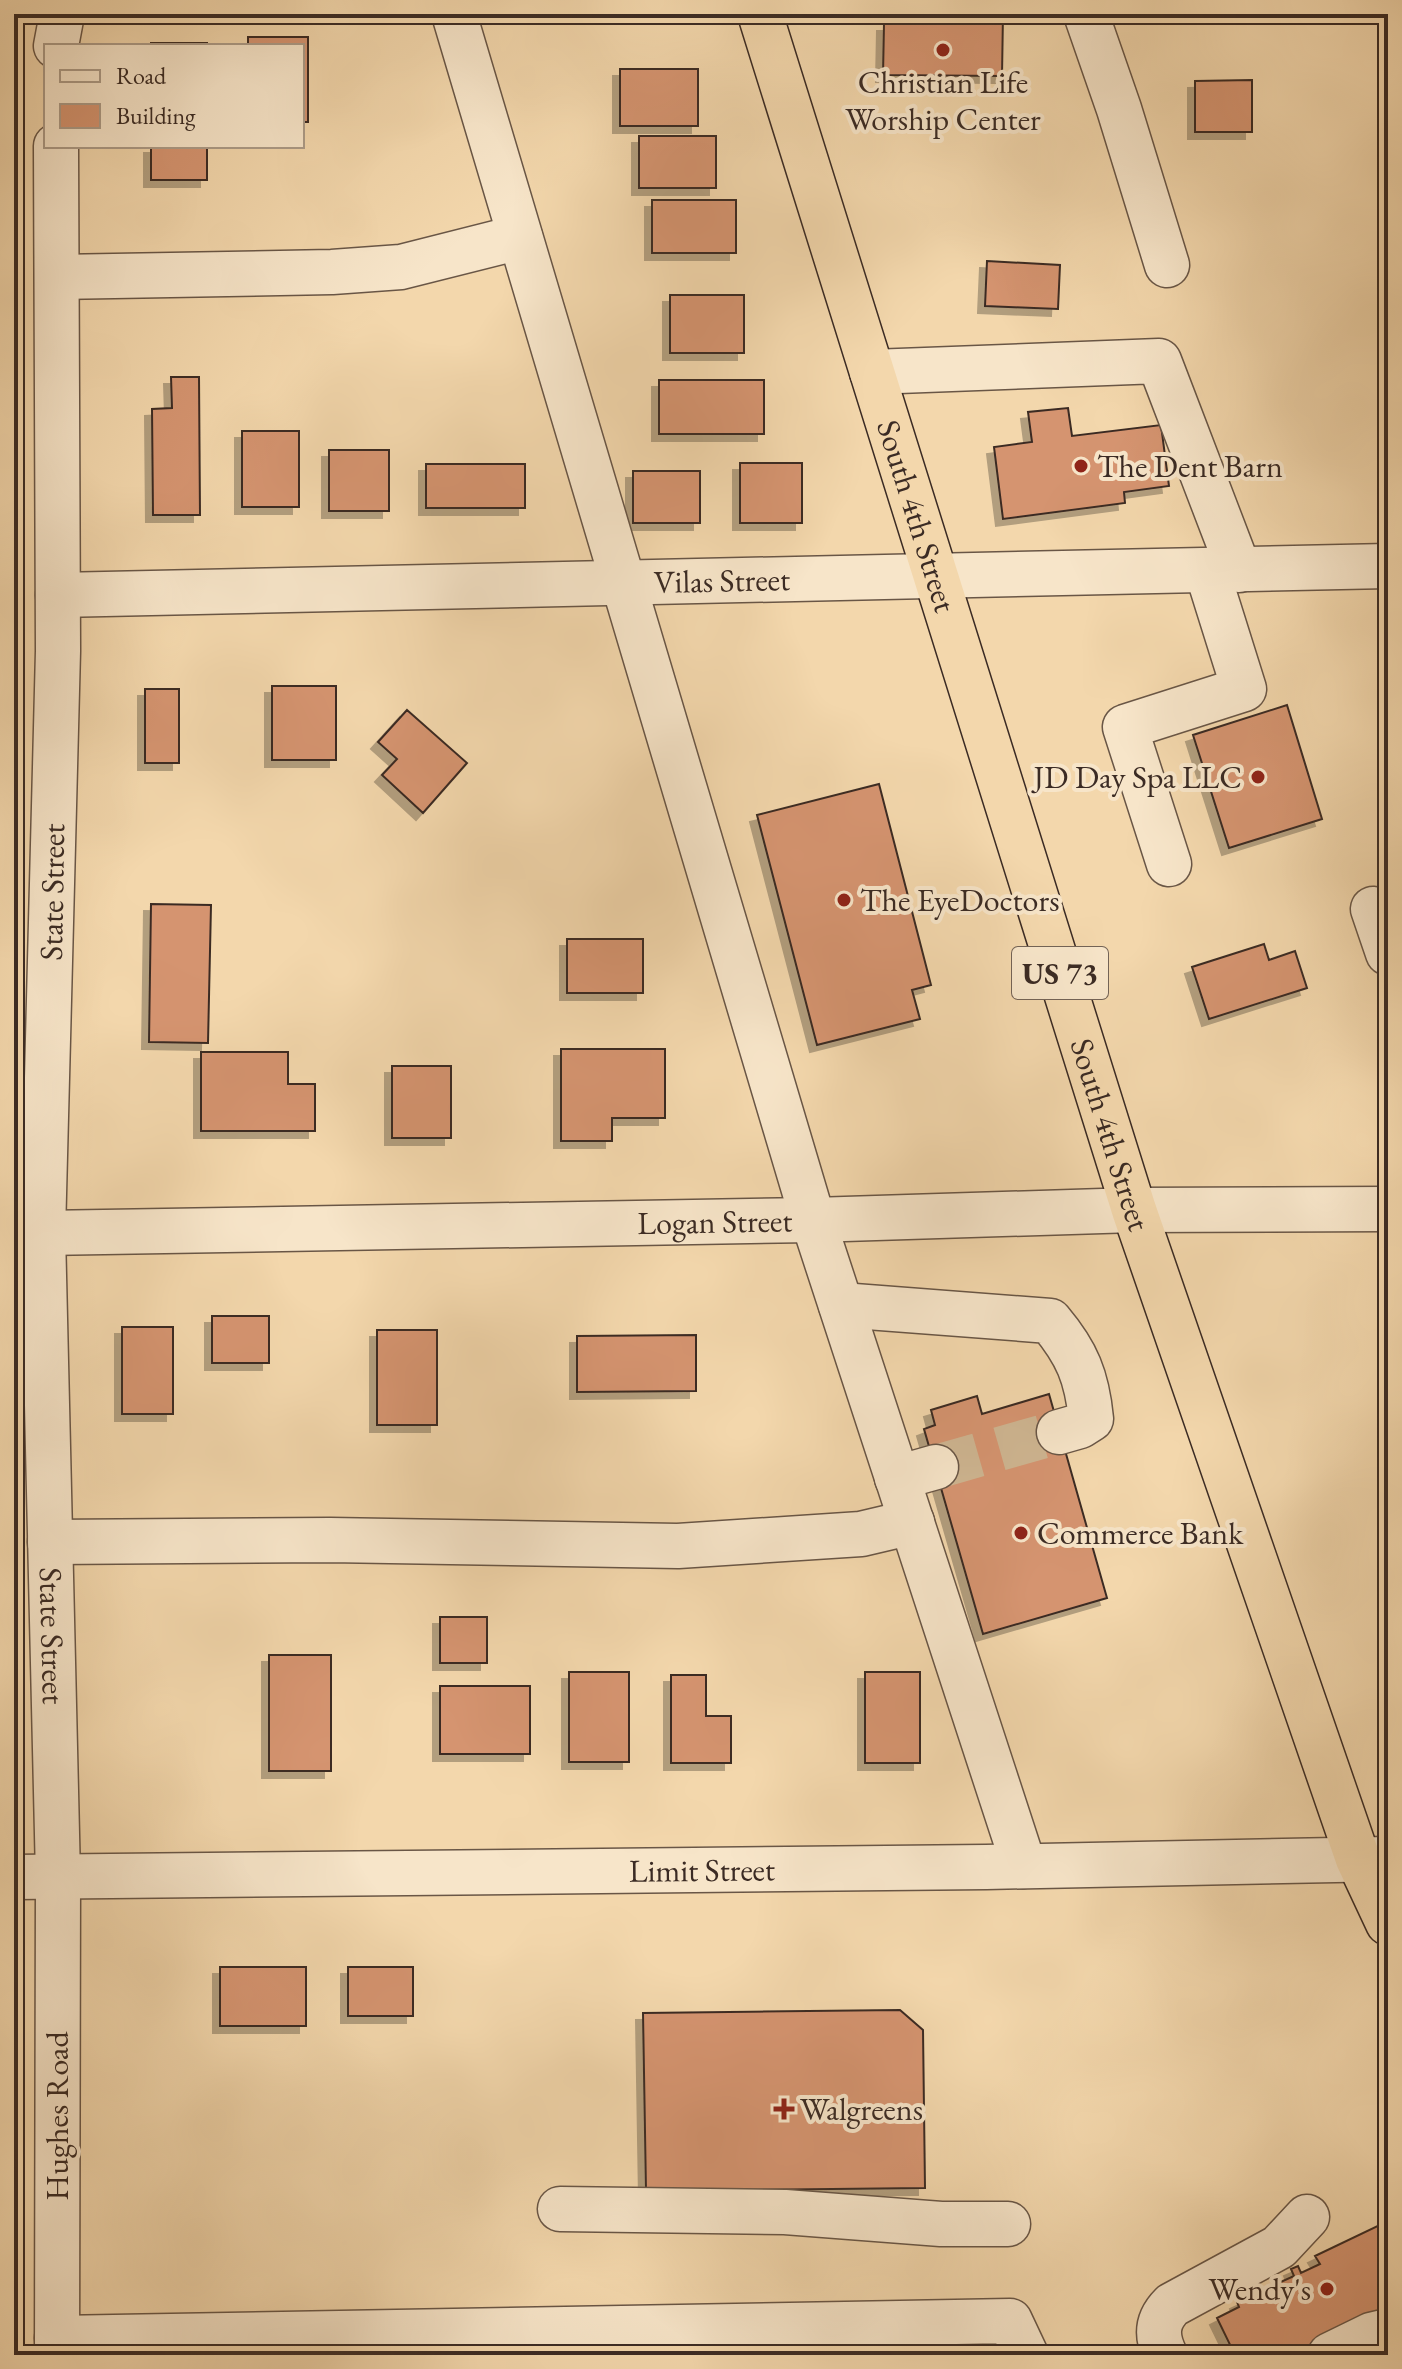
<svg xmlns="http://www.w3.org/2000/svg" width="1402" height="2369" font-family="'EB Garamond',serif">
  <defs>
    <filter id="shadow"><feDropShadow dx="-7" dy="7" stdDeviation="0" flood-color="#0004"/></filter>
  </defs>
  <rect width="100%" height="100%" fill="#f3d7ac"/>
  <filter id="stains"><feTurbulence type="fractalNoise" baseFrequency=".0025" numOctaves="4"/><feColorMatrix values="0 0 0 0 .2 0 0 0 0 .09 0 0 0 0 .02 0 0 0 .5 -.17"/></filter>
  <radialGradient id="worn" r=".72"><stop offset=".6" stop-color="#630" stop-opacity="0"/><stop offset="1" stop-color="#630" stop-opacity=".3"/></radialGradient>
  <path fill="#d59470" stroke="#3b2b24" stroke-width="2" filter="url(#shadow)" d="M 893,14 L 1003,14 L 1002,76 L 883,75 L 884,24 L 893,24 Z
    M 248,37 L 308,37 L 308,122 L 302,122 L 302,46 L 248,46 Z
    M 151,43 L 207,43 L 207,46 L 151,46 Z
    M 620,69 L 698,69 L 698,126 L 620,126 Z
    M 1252,80 L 1252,132 L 1195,132 L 1195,81 Z
    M 639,136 L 716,136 L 716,188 L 639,188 Z
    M 151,146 L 207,146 L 207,180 L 151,180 Z
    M 652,200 L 736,200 L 736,253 L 652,253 Z
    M 987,261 L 1060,265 L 1058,309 L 985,306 Z
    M 670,295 L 744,295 L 744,353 L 670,353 Z
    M 171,377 L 199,377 L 200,515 L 153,515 L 152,409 L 172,408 Z
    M 659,380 L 764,380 L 764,434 L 659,434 Z
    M 1068,408 L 1072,436 L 1161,425 L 1169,486 L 1124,492 L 1125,503 L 1003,519 L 994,447 L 1032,442 L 1028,412 Z
    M 242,431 L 299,431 L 299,507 L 242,507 Z
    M 329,450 L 389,450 L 389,511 L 329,511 Z
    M 740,463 L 802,463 L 802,523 L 740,523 Z
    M 426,464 L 525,464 L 525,508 L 426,508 Z
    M 633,471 L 700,471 L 700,523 L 633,523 Z
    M 272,686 L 336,686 L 336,760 L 272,760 Z
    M 145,689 L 179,689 L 179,763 L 145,763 Z
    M 1287,705 L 1322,819 L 1229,848 L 1193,735 Z
    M 407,710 L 467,763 L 423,813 L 382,775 L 397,759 L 378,742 Z
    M 879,784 L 931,985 L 912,990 L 920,1019 L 817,1045 L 757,815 Z
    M 151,904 L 211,905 L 208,1043 L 149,1042 Z
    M 567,939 L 643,939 L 643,993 L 567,993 Z
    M 1264,944 L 1269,960 L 1295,951 L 1307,988 L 1209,1019 L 1192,967 Z
    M 561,1049 L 665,1049 L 665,1118 L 612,1118 L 612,1141 L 561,1141 Z
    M 201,1052 L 288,1052 L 288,1084 L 315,1084 L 315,1131 L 201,1131 Z
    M 392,1066 L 451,1066 L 451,1138 L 392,1138 Z
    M 212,1316 L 269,1316 L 269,1363 L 212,1363 Z
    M 122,1327 L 173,1327 L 173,1414 L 122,1414 Z
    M 377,1330 L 437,1330 L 437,1425 L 377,1425 Z
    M 696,1335 L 696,1391 L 577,1392 L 577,1336 Z
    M 1049,1394 L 1107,1598 L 983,1634 L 924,1429 L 935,1425 L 931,1410 L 977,1396 L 982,1414 Z
    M 440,1617 L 487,1617 L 487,1663 L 440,1663 Z
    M 269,1655 L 331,1655 L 331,1771 L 269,1771 Z
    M 569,1672 L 629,1672 L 629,1762 L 569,1762 Z
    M 865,1672 L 920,1672 L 920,1763 L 865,1763 Z
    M 671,1675 L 706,1675 L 706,1716 L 731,1716 L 731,1763 L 671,1763 Z
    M 440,1686 L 530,1686 L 530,1754 L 440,1754 Z
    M 220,1967 L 306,1967 L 306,2026 L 220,2026 Z
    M 348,1967 L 413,1967 L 413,2016 L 348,2016 Z
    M 900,2010 L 923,2030 L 925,2188 L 646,2191 L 643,2013 Z
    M 1388,2221 L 1388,2310 L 1295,2355 L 1235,2355 L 1217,2318 L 1239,2307 L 1237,2302 L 1294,2276 L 1291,2269 L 1298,2266 L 1301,2273 L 1320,2264 L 1315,2256 Z"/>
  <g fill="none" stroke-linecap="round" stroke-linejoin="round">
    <path stroke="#ceb591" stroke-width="44" stroke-dasharray="44 22" stroke-linecap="butt" d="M 936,1467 L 1059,1432"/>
    <g stroke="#695646" stroke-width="47">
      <g id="minor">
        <path d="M 454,14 L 813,1220 L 1024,1866"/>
        <path d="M 1086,14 L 1119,109 L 1167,265"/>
        <path d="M 56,46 L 62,14"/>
        <path id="s1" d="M 56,146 L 58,651 L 43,1233 L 58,1877 L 57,2355"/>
        <path d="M 57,277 L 332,272 L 401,267 L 520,237"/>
        <path d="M 872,372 L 1159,361 L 1239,570"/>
        <path id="s2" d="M 58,595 L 1388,566"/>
        <path d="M 1169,864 L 1125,727 L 1244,689 L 1207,571"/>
        <path d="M 1373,909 L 1388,953"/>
        <path id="s3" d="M 43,1233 L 813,1220 L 1134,1210 L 1388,1209"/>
        <path d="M 841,1305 L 1050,1321 C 1077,1353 1087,1377 1091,1419 L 1080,1426 L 1059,1432"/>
        <path d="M 897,1478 L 936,1467"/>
        <path d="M 50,1542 L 330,1540 L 678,1546 L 861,1534 L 912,1522"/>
        <path id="s4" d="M 14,1877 L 986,1867 L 1388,1859"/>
        <path d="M 560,2209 L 785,2212 L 941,2224 L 1008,2224"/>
        <path d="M 57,2338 L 1010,2321 L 1026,2355"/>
        <path d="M 1165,2355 C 1156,2336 1156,2321 1172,2305 L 1279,2247 L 1307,2217"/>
        <path d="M 1330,2355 L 1371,2335 L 1388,2331"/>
      </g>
    </g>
    <g stroke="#3b2b24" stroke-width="47">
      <g id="highway">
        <path id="s5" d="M 760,14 L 1134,1210 L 1358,1859 L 1388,1923"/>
      </g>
    </g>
    <use href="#minor" stroke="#f7e5c9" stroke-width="44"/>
    <use href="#highway" stroke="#f3d7ac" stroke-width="44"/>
  </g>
  <g fill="#8f2418" stroke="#f7e5c9" stroke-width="3">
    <circle cx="943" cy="50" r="8"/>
    <circle cx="1081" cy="466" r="8"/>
    <circle cx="1258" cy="777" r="8"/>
    <circle cx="844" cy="900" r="8"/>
    <circle cx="1021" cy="1533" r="8"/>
    <path d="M780 2097h8v8h8v8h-8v8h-8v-8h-8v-8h8z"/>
    <circle cx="1327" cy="2289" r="8"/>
  </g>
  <g text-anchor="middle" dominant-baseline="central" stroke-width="8" stroke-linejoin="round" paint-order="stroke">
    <rect fill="#f7e5c9" stroke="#736356" stroke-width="2" x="1012" y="947" width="96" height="52" rx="6"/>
    <g font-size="30" font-weight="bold" fill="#3b2b24">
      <text x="1060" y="973">US 73</text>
    </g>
    <g font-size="32" fill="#3b2b24" stroke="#f7e5c9" text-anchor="start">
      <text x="943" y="82" text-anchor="middle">Christian Life<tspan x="943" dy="37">Worship Center</tspan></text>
      <text x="1097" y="466">The Dent Barn</text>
      <text x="1242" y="777" text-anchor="end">JD Day Spa LLC</text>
      <text x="860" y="900">The EyeDoctors</text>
      <text x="1037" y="1533">Commerce Bank</text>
      <text x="800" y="2109">Walgreens</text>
      <text x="1311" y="2289" text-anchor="end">Wendy's</text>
    </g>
    <g font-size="32" fill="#3b2b24" stroke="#f7e5c9">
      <text stroke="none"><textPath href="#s5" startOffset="526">South 4th Street</textPath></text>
      <text stroke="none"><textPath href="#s2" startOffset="664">Vilas Street</textPath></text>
      <text transform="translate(52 892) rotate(-89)">State Street</text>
      <text stroke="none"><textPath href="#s5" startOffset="1174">South 4th Street</textPath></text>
      <text stroke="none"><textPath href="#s3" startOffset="672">Logan Street</textPath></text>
      <text stroke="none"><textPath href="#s1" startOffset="1490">State Street</textPath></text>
      <text stroke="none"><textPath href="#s4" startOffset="688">Limit Street</textPath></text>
      <text transform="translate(57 2116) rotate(-90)">Hughes Road</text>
    </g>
  </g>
  <rect width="1402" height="2369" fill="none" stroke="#f3d7ac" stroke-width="48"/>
  <rect x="16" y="16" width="1370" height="2337" fill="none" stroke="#3b2b24" stroke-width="4"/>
  <rect x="24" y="24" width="1354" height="2321" fill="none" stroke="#3b2b24" stroke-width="2"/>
  <rect x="44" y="44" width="260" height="104" fill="#f7e5c9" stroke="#ac9b87" stroke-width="2"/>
  <rect x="60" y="70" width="40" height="12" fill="#f7e5c9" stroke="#ac9b87" stroke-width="2"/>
  <text x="116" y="84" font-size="24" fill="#3b2b24">Road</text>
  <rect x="60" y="104" width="40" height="24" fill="#d59470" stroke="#ac9b87" stroke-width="2"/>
  <text x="116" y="124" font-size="24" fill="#3b2b24">Building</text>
  <rect width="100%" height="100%" filter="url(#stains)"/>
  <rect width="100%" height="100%" fill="url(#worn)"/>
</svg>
